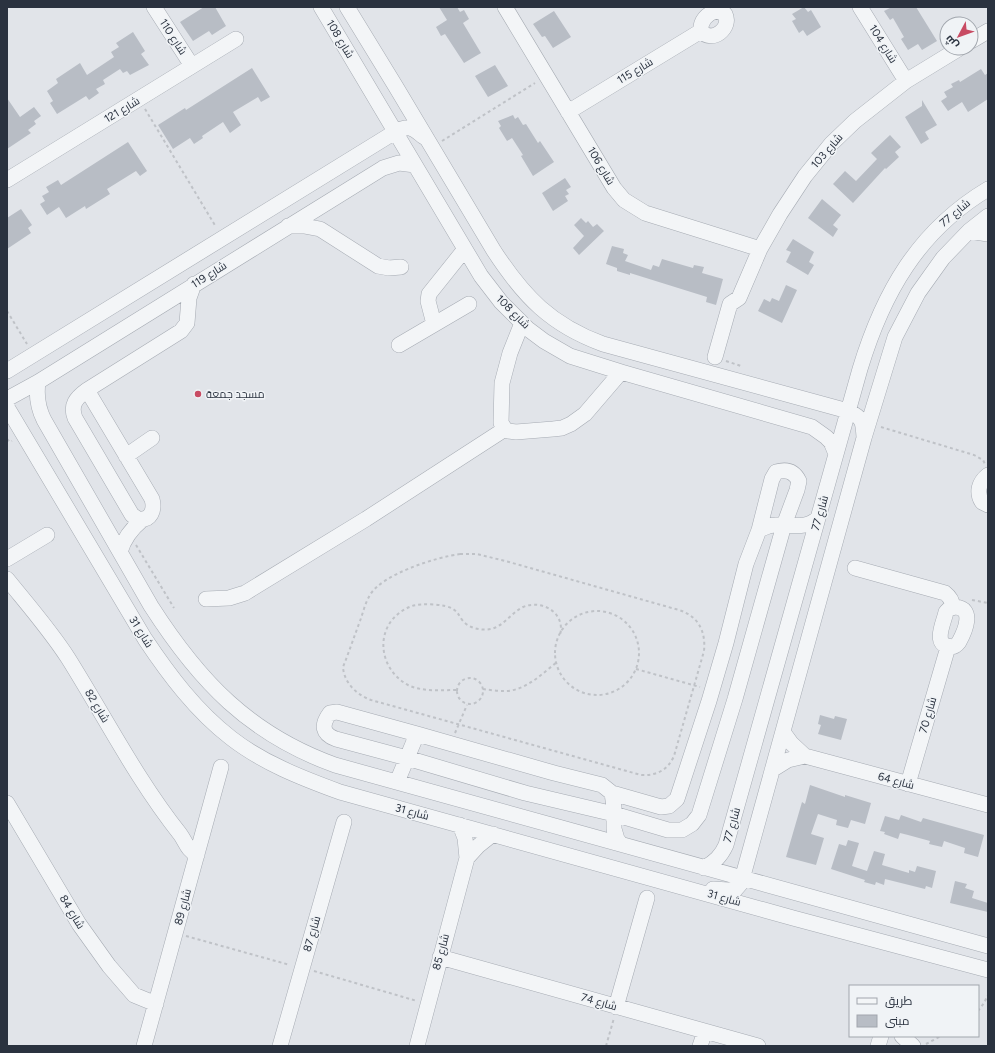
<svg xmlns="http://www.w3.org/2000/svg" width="995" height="1053" font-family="Figtree,Cairo,sans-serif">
  <rect width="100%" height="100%" fill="#e1e4e9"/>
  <path fill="#b8bdc5" d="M 204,7 L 215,7 L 226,26 L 212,35 L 209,31 L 193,41 L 180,22 Z
    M 439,7 L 457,7 L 460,12 L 464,10 L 469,19 L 463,23 L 481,53 L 464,63 L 445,34 L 441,36 L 436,27 L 447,20 Z
    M 804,7 L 808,12 L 811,10 L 821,27 L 807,36 L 803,30 L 799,33 L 792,21 L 796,19 L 792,14 Z
    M 892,7 L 916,7 L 937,41 L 922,50 L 918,44 L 908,50 L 901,39 L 904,37 L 893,18 L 890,20 L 884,11 Z
    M 554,11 L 571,37 L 553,48 L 545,36 L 542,37 L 533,24 Z
    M 133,32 L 145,51 L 141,54 L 149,65 L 130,75 L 127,71 L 123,73 L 120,69 L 103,80 L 105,84 L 96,89 L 99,93 L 89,100 L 86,96 L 57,114 L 50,103 L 53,101 L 47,91 L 58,83 L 56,79 L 80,63 L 87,75 L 114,57 L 111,52 L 119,47 L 116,43 Z
    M 495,65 L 508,86 L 488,97 L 475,76 Z
    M 252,68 L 270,97 L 261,102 L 258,97 L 233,112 L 241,125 L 230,133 L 223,122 L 202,136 L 203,138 L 194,144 L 190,138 L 173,149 L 158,125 L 185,108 L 186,110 Z
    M 981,69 L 985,75 L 988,73 L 988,99 L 968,112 L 962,102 L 948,111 L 941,101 L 947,97 L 944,92 L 953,87 L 951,84 L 959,80 L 960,82 Z
    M 7,98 L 20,117 L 34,107 L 41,116 L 34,121 L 36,124 L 28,130 L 31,133 L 7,149 Z
    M 922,100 L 937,125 L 925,132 L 929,139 L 921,144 L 905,117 L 922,106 Z
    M 513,115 L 515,119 L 518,117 L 523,125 L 526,124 L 538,143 L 540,141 L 554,162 L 533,176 L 521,156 L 523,155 L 512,138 L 507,141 L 499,128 L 501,126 L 498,121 Z
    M 890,135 L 901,147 L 895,152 L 899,157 L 886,169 L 885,168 L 853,203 L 833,184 L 845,171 L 856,181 L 877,159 L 871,153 Z
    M 128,142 L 147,171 L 140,176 L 136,171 L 107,189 L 110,194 L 86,209 L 85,206 L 66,218 L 59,207 L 47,215 L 40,204 L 45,201 L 42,196 L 49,192 L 46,187 L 58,180 L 61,185 Z
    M 565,178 L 571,187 L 566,190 L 569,194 L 565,196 L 568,201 L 553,211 L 542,193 Z
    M 822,199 L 841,215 L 833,225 L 838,229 L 833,237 L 808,218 Z
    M 21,209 L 32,225 L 28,228 L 31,233 L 7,249 L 7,218 Z
    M 581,218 L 586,223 L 588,221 L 593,227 L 597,224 L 604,231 L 579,255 L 573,248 L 584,236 L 574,225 Z
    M 793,239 L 814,252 L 809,262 L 814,265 L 808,275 L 786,262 L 791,252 L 786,250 Z
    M 612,246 L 624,249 L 623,253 L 628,255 L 625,261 L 651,270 L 653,265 L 659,267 L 662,259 L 693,268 L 694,265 L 704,267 L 702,273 L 723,279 L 716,305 L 706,302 L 707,297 L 630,273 L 630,275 L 617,271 L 617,268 L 606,264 Z
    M 786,285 L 797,290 L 782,323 L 758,311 L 764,299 L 770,302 L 772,298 L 779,301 Z
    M 820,715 L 834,719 L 835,716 L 847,719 L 841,740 L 818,734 L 821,725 L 818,724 Z
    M 810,785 L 845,797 L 845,795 L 871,803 L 865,824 L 851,820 L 848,828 L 836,825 L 837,820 L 818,814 L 811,834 L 824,838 L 816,865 L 786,857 L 802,802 L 805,804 Z
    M 901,815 L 921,822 L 923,818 L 984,835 L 978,857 L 964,853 L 965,848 L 944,841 L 942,847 L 929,844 L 930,841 L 908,835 L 900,833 L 898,839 L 884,834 L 885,832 L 880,831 L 885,816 L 899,820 Z
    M 848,840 L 859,843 L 852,866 L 867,871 L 874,851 L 885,854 L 882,865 L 909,873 L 909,870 L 915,872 L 917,866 L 936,871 L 932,888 L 926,886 L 925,889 L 885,879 L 884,885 L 876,882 L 875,885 L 864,882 L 865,880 L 831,869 L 839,844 L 846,846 Z
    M 955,881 L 967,884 L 965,888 L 974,891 L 972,898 L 988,903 L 988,912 L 950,903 Z"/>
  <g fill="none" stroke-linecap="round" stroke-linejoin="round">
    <g stroke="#a6abb3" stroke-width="16">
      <path id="minor" d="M 154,7 L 192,66
        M 321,7 L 481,276 L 501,302 L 528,329 L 544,341 L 570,356 L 621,372 L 812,427 L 826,437 L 831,442 L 836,454
        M 347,7 L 396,87 L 494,251 C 524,297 551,325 603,344 L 848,411 C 863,418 863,421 864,437
        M 505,7 L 614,188 L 624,200 L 645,213 L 760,249
        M 860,7 L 906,81
        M 717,11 L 725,14 C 732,28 712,44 701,31 C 700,21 707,13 717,11 Z
        M 971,41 L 988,31
        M 568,112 L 701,31
        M 7,180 L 236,39
        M 288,226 L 304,226 L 320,229 L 378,266 L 389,268 L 401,267
        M 969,231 L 988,234
        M 522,323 L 510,353 L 502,383 L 501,423 L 505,429 L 508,431 L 516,432 L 553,429 L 562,428 L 571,424 L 585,414 L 621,372
        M 434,324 L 428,301 L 429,294 L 465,249
        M 399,345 L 469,304
        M 715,357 L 730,304 L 739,298 L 760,249 L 780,214 L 805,176 L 831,144 L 855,121 L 906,81 L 960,48
        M 7,371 L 395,132 C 410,124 412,128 424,137
        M 38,382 C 36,396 38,408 44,420 L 151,606 C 199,681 249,734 335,765 L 988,946
        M 87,390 L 152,499 C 155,510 151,521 138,519 L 132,515 L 75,418 C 70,405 76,398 87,390 L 181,331 L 187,323 L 189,298 L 194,284
        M 7,399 L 38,382 L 383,168 L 399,163 L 415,165
        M 7,407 L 145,639 C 169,675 196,711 231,738 C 263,763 302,778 340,792 L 793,918 L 988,970
        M 126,456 L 152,438
        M 988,475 C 979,482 976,492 982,502 L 988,505
        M 120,552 C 124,538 131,529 142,520
        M 7,559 L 47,535
        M 855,568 L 945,593 C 950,597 953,601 952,607
        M 7,579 C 28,605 50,630 68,658 C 105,717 137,780 180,834 C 186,842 187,850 197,855
        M 206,599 L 229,598 L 245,593 L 366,519 L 505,429
        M 955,607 C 975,608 965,631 959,642 C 956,646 953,648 948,646 C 933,643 944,622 946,612 L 949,609 Z
        M 783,732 L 791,743 L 805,756 L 988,805
        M 417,734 L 337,712 L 330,713 C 321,725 322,734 336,739 L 407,758 L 525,793 L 614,814 L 668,830 L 682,830 L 692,824 L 699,815 L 735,699 L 784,525 L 797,490 L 799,481 C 794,471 786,469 776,472 L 772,479 L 759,530
        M 772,770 L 788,760 L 805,756
        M 397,782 L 417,734 L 554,773 L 602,785 L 612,793 L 614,807 L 614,829 L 617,839 L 620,843
        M 908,784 L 948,647
        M 612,793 L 661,807 L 669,806 L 677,799 L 709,701 L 726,643 L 746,564 L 759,530 C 764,528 769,525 775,525 C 791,524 806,530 818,518
        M 7,803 L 79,924 L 109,966 L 134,995 L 156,1004
        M 467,858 L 478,846 L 493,834
        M 704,868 C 715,862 721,856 726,845 L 860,369 C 883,293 918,231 988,189
        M 713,889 L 728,890 L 735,890 L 741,883 L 864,438 L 895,337 L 918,293 L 943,258 L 969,231 L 988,216
        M 440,957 L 758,1046
        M 616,1007 L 647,898
        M 902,1036 L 913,1046
        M 144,1046 L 221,767
        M 280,1046 L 344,822
        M 417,1046 L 467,858 L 465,838 L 460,825
        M 700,1046 L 705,1031
        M 878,1046 L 881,1036"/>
    </g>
    <path stroke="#bfc2c7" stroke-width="2" stroke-dasharray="3 3" stroke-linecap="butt" d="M 145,109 L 216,227
      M 442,141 L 535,83
      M 7,311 L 27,344
      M 726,361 L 741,366 L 740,368
      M 881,427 L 974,455 L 983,460 L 985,464
      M 7,439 L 10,442 L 12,441
      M 136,545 L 174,608
      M 460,554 L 477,554 L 509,562 L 679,610 C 698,616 706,631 704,651 L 674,756 C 668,770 656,776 641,775 L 371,700 C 357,695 344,683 343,667 C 349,652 354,637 360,621 C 363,613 365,603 370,595 C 382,574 437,557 460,554 Z
      M 972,600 L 988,603
      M555 653a42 42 0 1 1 84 0a42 42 0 1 1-84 0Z
      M 636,669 L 700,687
      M457 691a13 13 0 1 1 26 0a13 13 0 1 1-26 0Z
      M 483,689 C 490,690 498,691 505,691 C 525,691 542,674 557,662
      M 456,690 C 441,690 422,692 408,685 C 375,667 374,620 412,606 C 420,603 446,604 453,609 C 458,612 459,616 463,621 C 469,628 481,631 491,629 C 504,626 511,613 523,607 C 542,599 566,613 560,635
      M 455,733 L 467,705
      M 186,936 L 290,965
      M 314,971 L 417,1001
      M 978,1011 L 984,1003 L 988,995
      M 926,1044 L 941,1036
      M 606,1046 L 614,1018"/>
    <use href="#minor" stroke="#f3f5f7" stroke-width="15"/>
  </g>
  <circle fill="#c84b63" stroke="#f0f3f6" stroke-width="1.5" cx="198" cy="394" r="4"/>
  <g text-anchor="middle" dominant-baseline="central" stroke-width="3" stroke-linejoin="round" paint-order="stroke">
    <g font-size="11" fill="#2a323f" stroke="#f0f3f6">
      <text transform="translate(173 37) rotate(57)">شارع 110</text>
      <text transform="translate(340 39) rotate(59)">شارع 108</text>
      <text transform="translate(883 44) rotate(58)">شارع 104</text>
      <text transform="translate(635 71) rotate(-31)">شارع 115</text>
      <text transform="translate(122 110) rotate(-31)">شارع 121</text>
      <text transform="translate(827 151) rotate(-49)">شارع 103</text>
      <text transform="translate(601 166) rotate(59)">شارع 106</text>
      <text transform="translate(955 213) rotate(-40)">شارع 77</text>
      <text transform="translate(209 275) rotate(-32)">شارع 119</text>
      <text transform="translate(513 312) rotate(45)">شارع 108</text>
      <text transform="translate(820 513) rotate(-74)">شارع 77</text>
      <text transform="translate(141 632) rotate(58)">شارع 31</text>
      <text transform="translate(97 706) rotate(59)">شارع 82</text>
      <text transform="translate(928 715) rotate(-74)">شارع 70</text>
      <text transform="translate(896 781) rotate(15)">شارع 64</text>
      <text transform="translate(412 812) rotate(15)">شارع 31</text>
      <text transform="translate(732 825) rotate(-74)">شارع 77</text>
      <text transform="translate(724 898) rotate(16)">شارع 31</text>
      <text transform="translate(183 907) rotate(-75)">شارع 89</text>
      <text transform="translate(72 912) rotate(59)">شارع 84</text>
      <text transform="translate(312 934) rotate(-74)">شارع 87</text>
      <text transform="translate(441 952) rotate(-75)">شارع 85</text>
      <text transform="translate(599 1002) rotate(16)">شارع 74</text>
    </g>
    <g font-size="11" fill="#2a323f" stroke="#f0f3f6" text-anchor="start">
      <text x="206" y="394">مسجد جمعة</text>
    </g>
  </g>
  <rect width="995" height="1053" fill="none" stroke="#2a323f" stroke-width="16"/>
  <rect x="849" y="985" width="130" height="52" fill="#f0f3f6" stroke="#a1a6ad"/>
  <rect x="857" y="998" width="20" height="6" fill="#f3f5f7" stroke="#a1a6ad"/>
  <text x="885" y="1005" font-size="12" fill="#2a323f">طريق</text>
  <rect x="857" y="1015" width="20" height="12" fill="#b8bdc5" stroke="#a1a6ad"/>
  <text x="885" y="1025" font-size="12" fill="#2a323f">مبنى</text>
  <g transform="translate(959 36) rotate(229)"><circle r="19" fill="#f0f3f6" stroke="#a1a6ad"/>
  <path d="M0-3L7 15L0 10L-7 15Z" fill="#c84b63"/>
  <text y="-6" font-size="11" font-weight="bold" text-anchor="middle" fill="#2a323f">ش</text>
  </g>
</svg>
